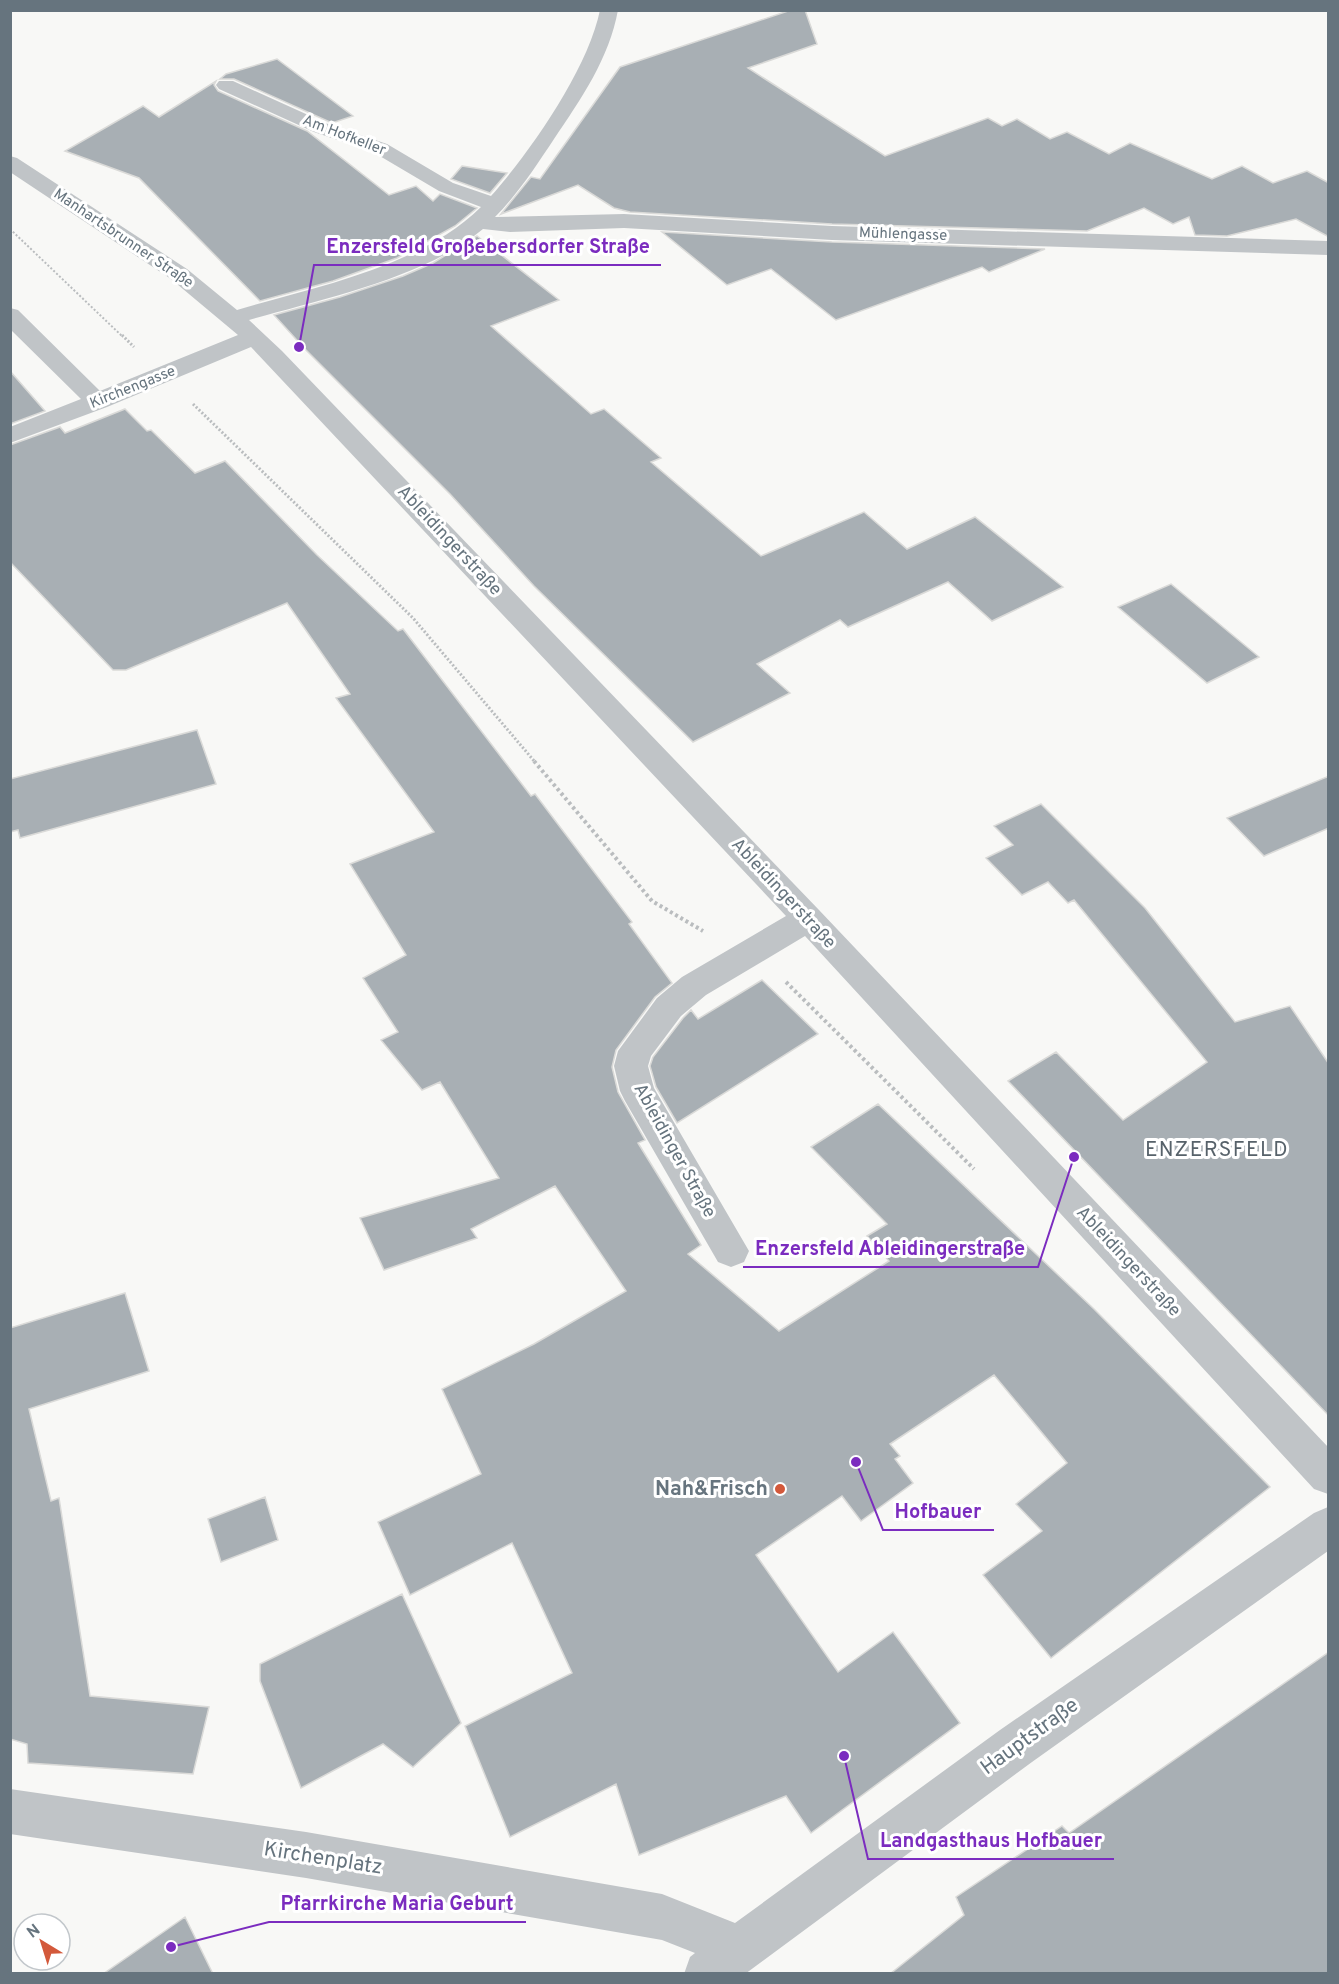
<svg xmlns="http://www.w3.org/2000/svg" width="1339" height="1984" font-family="Overpass,sans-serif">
  <rect width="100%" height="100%" fill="#f8f8f6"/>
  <path fill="#a8afb4" stroke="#dadad8" stroke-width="1.5" d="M 791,10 L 805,10 L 817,44 L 748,68 L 885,156 L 988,118 L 1002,126 L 1017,119 L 1050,139 L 1067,132 L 1109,154 L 1130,143 L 1212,179 L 1242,166 L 1273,183 L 1307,171 L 1329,183 L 1329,237 L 1296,219 L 1227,236 L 1195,235 L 1189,217 L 1173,224 L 1144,208 L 1087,231 L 832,224 L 630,212 L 614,208 L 578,185 L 501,214 L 531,177 L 540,179 L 620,67 Z
    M 277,59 L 353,116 L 332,123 L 234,79 L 220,79 L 226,74 Z
    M 216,81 L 214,85 L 218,91 L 307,131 L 389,195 L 416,186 L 433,201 L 440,194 L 477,208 L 455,226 L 397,258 L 333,281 L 260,301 L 139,178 L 65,151 L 143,106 L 159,117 Z
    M 462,166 L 507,173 L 490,193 L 451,179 Z
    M 662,232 L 832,242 L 1045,249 L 989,272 L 982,267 L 836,320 L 771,269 L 727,285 Z
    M 477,236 L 559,300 L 491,326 L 591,414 L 604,409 L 661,458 L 651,462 L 761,556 L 864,512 L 907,549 L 975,517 L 1063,587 L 992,621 L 948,582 L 848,627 L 840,620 L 757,664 L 790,693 L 693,742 L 534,586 L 450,494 L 305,349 L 274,315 L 340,297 L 403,276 L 433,263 Z
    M 10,371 L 45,411 L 10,424 Z
    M 125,409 L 147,431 L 151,430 L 195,473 L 225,461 L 317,555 L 398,631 L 403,629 L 531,796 L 535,794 L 632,922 L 629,924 L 672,983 L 655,997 L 616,1050 L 612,1067 L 618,1092 L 645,1140 L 638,1143 L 701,1245 L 688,1254 L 779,1331 L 889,1261 L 867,1236 L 887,1224 L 811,1147 L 878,1104 L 1094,1309 L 1270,1487 L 1051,1658 L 983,1575 L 1042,1531 L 1016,1504 L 1067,1463 L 994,1375 L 890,1444 L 900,1456 L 895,1459 L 913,1483 L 861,1521 L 842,1496 L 756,1555 L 838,1672 L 893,1632 L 960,1723 L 811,1833 L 786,1796 L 639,1855 L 616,1784 L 510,1837 L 465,1726 L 572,1673 L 512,1543 L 410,1595 L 378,1522 L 481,1474 L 442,1389 L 534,1344 L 626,1291 L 555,1186 L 471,1229 L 477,1238 L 384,1270 L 360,1218 L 499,1178 L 440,1082 L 422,1090 L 381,1040 L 398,1032 L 363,978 L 406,955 L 350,864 L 434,832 L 336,698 L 350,694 L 287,603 L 126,670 L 113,670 L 10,562 L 10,445 L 60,427 L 65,433 Z
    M 1171,584 L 1259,657 L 1207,683 L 1118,607 Z
    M 197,730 L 216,784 L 20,838 L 18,830 L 10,832 L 10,779 Z
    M 1329,776 L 1329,828 L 1264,856 L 1227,818 Z
    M 1041,804 L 1145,908 L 1235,1022 L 1290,1006 L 1329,1064 L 1329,1416 L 1008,1081 L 1056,1052 L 1123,1120 L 1207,1062 L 1074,900 L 1068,903 L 1048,882 L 1022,895 L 986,858 L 1013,845 L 994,826 Z
    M 762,980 L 818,1034 L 677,1123 L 656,1087 L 650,1066 L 653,1057 L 683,1018 L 691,1010 L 698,1019 Z
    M 125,1293 L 149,1371 L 29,1409 L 51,1501 L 59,1498 L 90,1696 L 209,1707 L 193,1774 L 28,1763 L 27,1744 L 10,1739 L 10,1328 Z
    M 265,1497 L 278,1540 L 221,1562 L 208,1519 Z
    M 402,1594 L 461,1723 L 413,1767 L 383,1744 L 301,1788 L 260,1681 L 260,1664 Z
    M 1329,1652 L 1329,1974 L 890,1974 L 964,1915 L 956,1897 L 1062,1826 L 1069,1833 Z
    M 185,1917 L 213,1974 L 103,1974 Z"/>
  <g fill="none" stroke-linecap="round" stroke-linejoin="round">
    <path stroke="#babdbf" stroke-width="2" stroke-dasharray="2 2" stroke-linecap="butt" d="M 10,229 L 123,337"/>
    <path stroke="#babdbf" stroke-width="3" stroke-dasharray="2 2" stroke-linecap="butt" d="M 122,335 L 134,347
      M 193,404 L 413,618 L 535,762"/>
    <path stroke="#babdbf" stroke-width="4" stroke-dasharray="3 3" stroke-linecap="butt" d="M 534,761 L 652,901 L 703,931
      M 786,982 L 974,1169"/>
    <path fill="#c0c4c7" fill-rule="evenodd" d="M 600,10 L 618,10 C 609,59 581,99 554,139 C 536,166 518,194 495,217 L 624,214 L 832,226 L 1328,241 L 1328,255 L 832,240 L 624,228 L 510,232 L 483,229 C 425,278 322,299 249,320 L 282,351 L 819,910 L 1328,1447 L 1328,1494 L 1314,1489 L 805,936 L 706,995 L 681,1016 L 651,1056 L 648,1066 L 654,1088 L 749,1251 L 744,1262 L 731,1267 L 718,1262 L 625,1101 L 620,1091 L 614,1066 L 618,1051 L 657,998 L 682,977 L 786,916 L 251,347 L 107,407 L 10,443 L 10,427 L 81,399 L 10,329 L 10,308 L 18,310 L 100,391 L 238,335 L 171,279 L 10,172 L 10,156 L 17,158 L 187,269 L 237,310 C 318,286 420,267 481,207 L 439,191 L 373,152 L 314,132 L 219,89 L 216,85 L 219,81 L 233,81 L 328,124 L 387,144 L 453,183 L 491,196 C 531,151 588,69 600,10 Z
      M 1328,1507 L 1328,1551 L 1032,1762 L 745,1974 L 684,1974 L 690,1957 L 695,1953 L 662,1940 L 306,1878 L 10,1834 L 10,1789 L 306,1832 L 662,1894 L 735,1923 L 1000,1730 L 1314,1513 Z"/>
  </g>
  <circle fill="#d3593b" stroke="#fff" stroke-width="2" cx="780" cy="1489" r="6"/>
  <g text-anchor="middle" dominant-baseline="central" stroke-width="6" stroke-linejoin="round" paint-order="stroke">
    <g font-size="15" fill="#66747e" stroke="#fff">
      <text transform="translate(344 136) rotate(21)">Am Hofkeller</text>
      <text transform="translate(903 235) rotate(2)">Mühlengasse</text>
      <text transform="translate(123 239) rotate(34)">Manhartsbrunner Straße</text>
      <text transform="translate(133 388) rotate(-22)">Kirchengasse</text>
    </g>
    <g font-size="18" fill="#66747e" stroke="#fff">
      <text transform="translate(449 541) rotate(47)">Ableidingerstraße</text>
      <text transform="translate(783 894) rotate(47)">Ableidingerstraße</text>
      <text transform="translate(674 1151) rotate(61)">Ableidinger Straße</text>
      <text transform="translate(1128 1262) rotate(47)">Ableidingerstraße</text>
    </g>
    <g font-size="21" letter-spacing="1.5" fill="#57626a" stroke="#fff">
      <text x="1217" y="1150">ENZERSFELD</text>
    </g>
    <g font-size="21" font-weight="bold" fill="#66747e" stroke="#fff" text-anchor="end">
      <text x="768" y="1489">Nah&amp;Frisch</text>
    </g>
    <g font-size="21" fill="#66747e" stroke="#fff">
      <text transform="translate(1030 1737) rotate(-36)">Hauptstraße</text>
      <text transform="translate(323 1859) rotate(9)">Kirchenplatz</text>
    </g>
  </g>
  <path fill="none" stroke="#7b2cbf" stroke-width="2" d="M299 347L314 265H661M1074 1157L1038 1267H743M856 1462L883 1530H994M844 1756L868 1859H1114M171 1947L269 1922H526"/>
  <g fill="#7b2cbf" stroke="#fff" stroke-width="2">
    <circle cx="299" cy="347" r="6"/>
    <circle cx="1074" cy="1157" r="6"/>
    <circle cx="856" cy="1462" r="6"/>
    <circle cx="844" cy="1756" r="6"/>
    <circle cx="171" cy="1947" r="6"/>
  </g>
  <g font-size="20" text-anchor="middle" font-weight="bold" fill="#7b2cbf" stroke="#fff" stroke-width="6" stroke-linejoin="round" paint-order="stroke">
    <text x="488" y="253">Enzersfeld Großebersdorfer Straße</text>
    <text x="890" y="1255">Enzersfeld Ableidingerstraße</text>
    <text x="938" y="1518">Hofbauer</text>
    <text x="991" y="1847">Landgasthaus Hofbauer</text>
    <text x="397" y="1910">Pfarrkirche Maria Geburt</text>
  </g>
  <rect width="1339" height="1984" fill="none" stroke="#66747e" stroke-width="24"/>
  <g transform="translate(42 1942) rotate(322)"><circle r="28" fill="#ffffff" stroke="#c2c7cb" stroke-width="1.5"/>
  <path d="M0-4.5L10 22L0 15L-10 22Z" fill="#d3593b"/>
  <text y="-9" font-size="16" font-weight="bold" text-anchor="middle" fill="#66747e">N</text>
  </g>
</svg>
